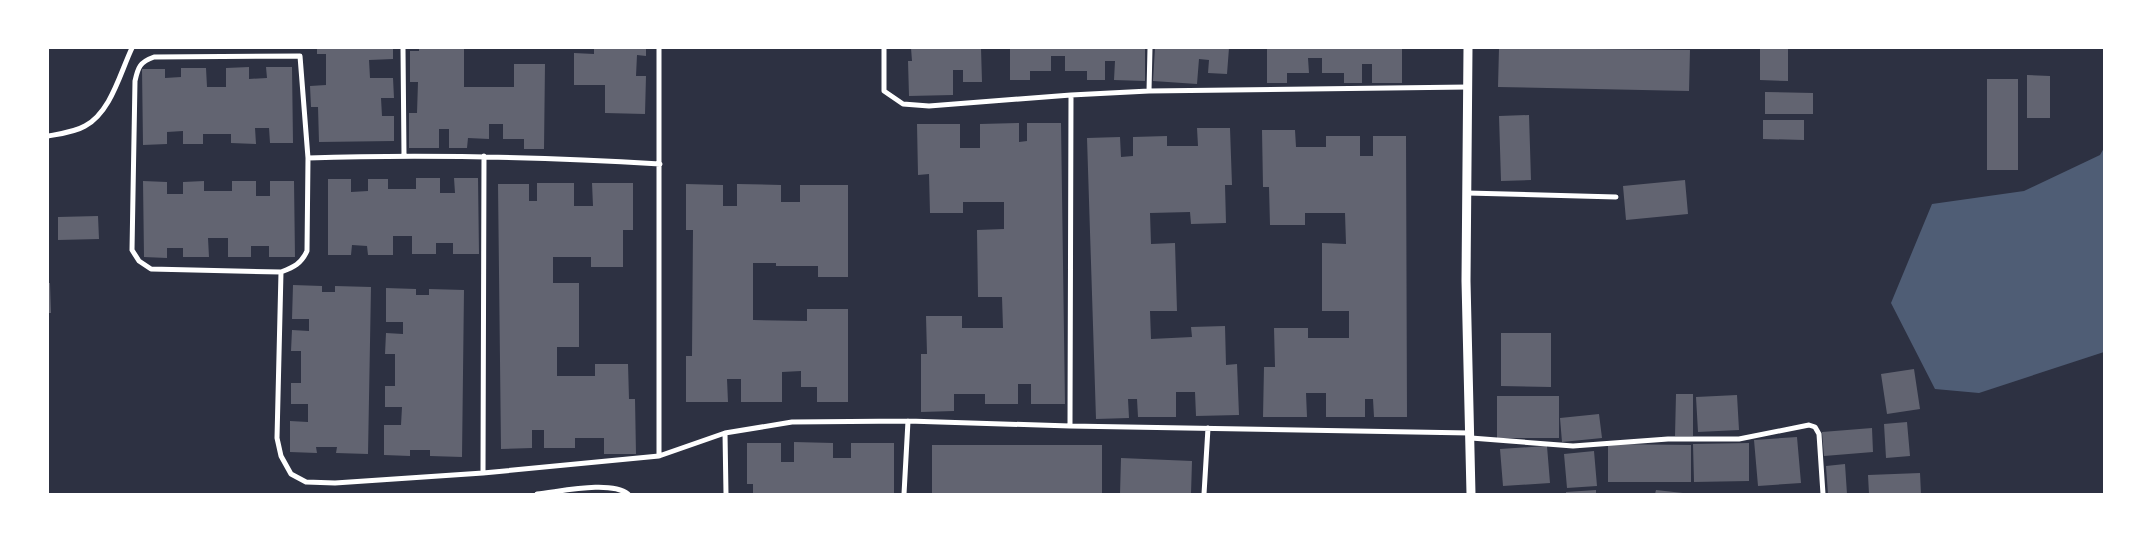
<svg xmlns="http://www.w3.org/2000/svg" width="2152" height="542" font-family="'PT Sans Narrow',sans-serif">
  <rect width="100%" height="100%" fill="#2d3142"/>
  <path fill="#4f5d75" d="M 2104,148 L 2104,352 L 1979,393 L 1935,389 L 1891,303 L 1932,204 L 2024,191 L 2100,155 Z"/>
  <path fill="#626471" d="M 317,48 L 393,48 L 393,59 L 369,60 L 370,78 L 393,78 L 394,98 L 381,98 L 382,116 L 394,116 L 394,141 L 319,142 L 318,107 L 311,107 L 310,86 L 326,85 L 326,54 L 317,54 Z
    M 419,48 L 464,48 L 464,87 L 514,87 L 514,64 L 545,64 L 544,149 L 524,149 L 524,139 L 503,139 L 503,124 L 489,124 L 489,139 L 468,138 L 467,148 L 449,148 L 449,129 L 439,129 L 439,148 L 409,148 L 409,113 L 417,113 L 418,82 L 410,82 L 410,51 L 419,51 Z
    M 594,48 L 646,48 L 646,56 L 637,55 L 636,76 L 646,76 L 645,114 L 605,113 L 605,85 L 574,85 L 574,53 L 594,54 Z
    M 911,48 L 981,48 L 982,82 L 963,82 L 963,70 L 953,70 L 953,95 L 909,96 L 908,61 L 912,61 Z
    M 1010,48 L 1145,48 L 1145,81 L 1114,80 L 1115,61 L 1105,61 L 1105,80 L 1087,80 L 1087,71 L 1065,71 L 1065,56 L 1051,56 L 1051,71 L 1030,71 L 1030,80 L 1010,80 Z
    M 1155,48 L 1229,48 L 1227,74 L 1208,73 L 1209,60 L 1199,59 L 1197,84 L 1153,81 Z
    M 1267,48 L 1402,48 L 1402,83 L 1372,83 L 1372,64 L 1362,64 L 1362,83 L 1344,83 L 1344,73 L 1322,73 L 1322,58 L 1308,58 L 1309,73 L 1287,73 L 1287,83 L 1267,83 Z
    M 1499,48 L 1690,50 L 1689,91 L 1498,87 Z
    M 1760,48 L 1788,48 L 1788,81 L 1760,80 Z
    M 249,67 L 249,79 L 267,78 L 266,67 L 292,67 L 293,143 L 270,143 L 269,128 L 255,128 L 256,144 L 231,143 L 231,134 L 203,134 L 203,144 L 183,144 L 183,131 L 167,132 L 167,144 L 143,145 L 142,69 L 165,69 L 165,78 L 181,77 L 181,68 L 206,68 L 207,87 L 226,87 L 226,68 Z
    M 2027,75 L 2050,76 L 2050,118 L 2027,118 Z
    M 1987,79 L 2018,79 L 2018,170 L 1987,170 Z
    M 1765,92 L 1813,93 L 1813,114 L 1765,114 Z
    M 1529,115 L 1531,180 L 1501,181 L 1499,116 Z
    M 1763,120 L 1804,120 L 1804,140 L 1763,139 Z
    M 1019,123 L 1019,142 L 1027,141 L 1027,123 L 1061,123 L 1065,404 L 1031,404 L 1031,384 L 1018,384 L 1018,404 L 985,404 L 985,394 L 954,394 L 954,411 L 921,412 L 921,354 L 927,354 L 926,316 L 962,316 L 962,328 L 1003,328 L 1002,297 L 978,297 L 977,230 L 1004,229 L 1004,202 L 963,202 L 963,213 L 930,213 L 929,174 L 918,175 L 917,124 L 960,124 L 960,148 L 980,148 L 980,124 Z
    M 1197,128 L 1230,128 L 1232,185 L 1225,185 L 1226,223 L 1191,224 L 1190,212 L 1150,213 L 1151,244 L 1175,243 L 1177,311 L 1150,311 L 1151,339 L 1192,337 L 1191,327 L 1225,326 L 1226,365 L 1237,364 L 1239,415 L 1196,416 L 1195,392 L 1176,392 L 1176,417 L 1138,417 L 1137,399 L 1128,399 L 1129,418 L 1096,419 L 1087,138 L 1120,137 L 1121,157 L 1133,156 L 1133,137 L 1167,136 L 1167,146 L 1198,146 Z
    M 1262,130 L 1295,130 L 1296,147 L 1326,147 L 1326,136 L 1360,136 L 1360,156 L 1373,156 L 1373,136 L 1406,136 L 1407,417 L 1374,417 L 1373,399 L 1365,399 L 1365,417 L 1326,417 L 1326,393 L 1306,393 L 1307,417 L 1263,417 L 1264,367 L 1275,367 L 1274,328 L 1308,328 L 1308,338 L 1349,338 L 1349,311 L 1322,311 L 1322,243 L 1346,244 L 1345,213 L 1305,213 L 1305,225 L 1270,225 L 1269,187 L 1263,187 Z
    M 416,178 L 440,178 L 440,193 L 455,193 L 454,178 L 478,178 L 479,254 L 453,254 L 453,243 L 436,243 L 436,254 L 412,254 L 412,236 L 393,236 L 393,255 L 368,255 L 367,246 L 352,245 L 351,255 L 328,255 L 328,179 L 351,179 L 351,192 L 368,191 L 368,179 L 388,179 L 388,189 L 416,189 Z
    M 1685,180 L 1688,214 L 1626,220 L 1623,186 Z
    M 143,181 L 167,182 L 167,194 L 183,194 L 183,182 L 204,181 L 204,191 L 232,191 L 232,181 L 256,181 L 256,196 L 270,196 L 270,181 L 294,181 L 295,257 L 269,257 L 269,246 L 251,246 L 251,257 L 228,257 L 228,238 L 208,238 L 209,257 L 183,257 L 183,248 L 167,248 L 167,258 L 144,257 Z
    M 537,183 L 574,183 L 574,206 L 593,206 L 592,183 L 633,183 L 633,230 L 623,230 L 623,267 L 591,267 L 591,257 L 553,257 L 553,283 L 579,283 L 579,347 L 557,347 L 557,376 L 595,376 L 595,364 L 628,364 L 629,399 L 635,399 L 636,454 L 604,454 L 604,438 L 575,438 L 575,448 L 544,448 L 544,430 L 532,430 L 532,448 L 501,449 L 498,184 L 529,184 L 529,201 L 537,201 Z
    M 686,184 L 723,185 L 723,206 L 737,206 L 737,184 L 781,185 L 781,202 L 800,202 L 800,185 L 848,185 L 848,277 L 818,277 L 818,266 L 776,266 L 776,263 L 753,263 L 753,320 L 807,321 L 807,309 L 848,309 L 848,402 L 817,402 L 817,387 L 801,387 L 801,371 L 782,372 L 782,402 L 741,402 L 741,379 L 727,379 L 728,402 L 686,402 L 686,356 L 692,356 L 693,230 L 686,230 Z
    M 98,216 L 99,239 L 58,240 L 58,217 Z
    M 48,283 L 50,283 L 51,313 L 48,313 Z
    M 293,285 L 322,286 L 322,292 L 335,292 L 335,286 L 371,287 L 368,454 L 336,453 L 337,447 L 316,447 L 317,453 L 290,452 L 290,421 L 308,422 L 308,404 L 291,404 L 291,383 L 301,383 L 301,351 L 291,351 L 292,330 L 309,331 L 309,319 L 292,319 Z
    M 386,288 L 416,289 L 416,295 L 429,295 L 429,289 L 464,290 L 462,457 L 430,456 L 430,450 L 410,450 L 410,456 L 384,455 L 384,425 L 401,425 L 402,407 L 385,407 L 385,386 L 395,386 L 395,354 L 385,354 L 386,333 L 403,334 L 403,322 L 386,322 Z
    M 1501,333 L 1551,333 L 1551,387 L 1501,386 Z
    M 1914,369 L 1920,409 L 1887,414 L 1881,374 Z
    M 1676,394 L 1693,394 L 1693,436 L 1675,436 Z
    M 1737,395 L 1739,430 L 1698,432 L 1696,397 Z
    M 1497,396 L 1559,396 L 1559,438 L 1497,438 Z
    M 1599,414 L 1602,438 L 1562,442 L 1560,418 Z
    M 1907,422 L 1910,456 L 1886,458 L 1884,424 Z
    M 1872,428 L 1873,452 L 1824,456 L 1822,432 Z
    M 1797,437 L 1801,483 L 1758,486 L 1754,440 Z
    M 794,442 L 833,443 L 833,458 L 851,458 L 851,443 L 894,443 L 894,494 L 753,494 L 753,484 L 747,484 L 747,443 L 781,443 L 781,462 L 794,462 Z
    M 1749,443 L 1749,481 L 1694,482 L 1693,444 Z
    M 1608,444 L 1691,445 L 1691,482 L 1608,482 Z
    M 932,445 L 1102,445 L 1102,494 L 932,494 Z
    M 1547,446 L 1550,483 L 1503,486 L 1500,449 Z
    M 1594,451 L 1597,486 L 1567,488 L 1564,454 Z
    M 1121,458 L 1192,461 L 1191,494 L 1120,494 Z
    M 1845,464 L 1847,494 L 1828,494 L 1826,466 Z
    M 1920,473 L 1921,494 L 1869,494 L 1868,475 Z
    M 1596,490 L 1596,494 L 1566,494 L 1566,492 Z
    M 1656,490 L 1683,493 L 1683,494 L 1655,494 Z"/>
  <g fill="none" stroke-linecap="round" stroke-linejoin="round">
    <path stroke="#fff" stroke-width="5" d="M 403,48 L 404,155
      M 884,48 L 884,91 L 903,104 L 929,106 L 1071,95 L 1149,91 L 1468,87
      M 1149,91 L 1150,48
      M 48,136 C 59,134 75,132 85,126 C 111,112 120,73 132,48
      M 308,158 C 426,154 542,157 660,164
      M 1467,193 L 1616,197
      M 281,272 C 294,267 301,264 307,251 L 308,158 L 300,56 L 154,57 C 140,62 138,67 135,81 L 132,250 L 139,261 L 151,269 L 281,272 L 277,438 L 281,456 L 291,474 L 306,482 L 335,483 L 483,473 L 659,456 L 725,433 L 792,422 L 908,421 L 1070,426 L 1470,433
      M 1070,426 L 1071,95
      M 725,433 L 726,494
      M 1471,438 L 1573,446 L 1668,439 L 1739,439 L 1809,425 L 1815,427 L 1819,434 L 1823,494
      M 659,456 L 659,48
      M 483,473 L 484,156
      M 537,494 C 559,492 610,480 628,494
      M 904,494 L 908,421
      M 1204,494 L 1208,428"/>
    <path stroke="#fff" stroke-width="9" d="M 1468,48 L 1466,281 L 1471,494"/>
  </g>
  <rect width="2152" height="542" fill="none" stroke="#ffffff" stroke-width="98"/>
</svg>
